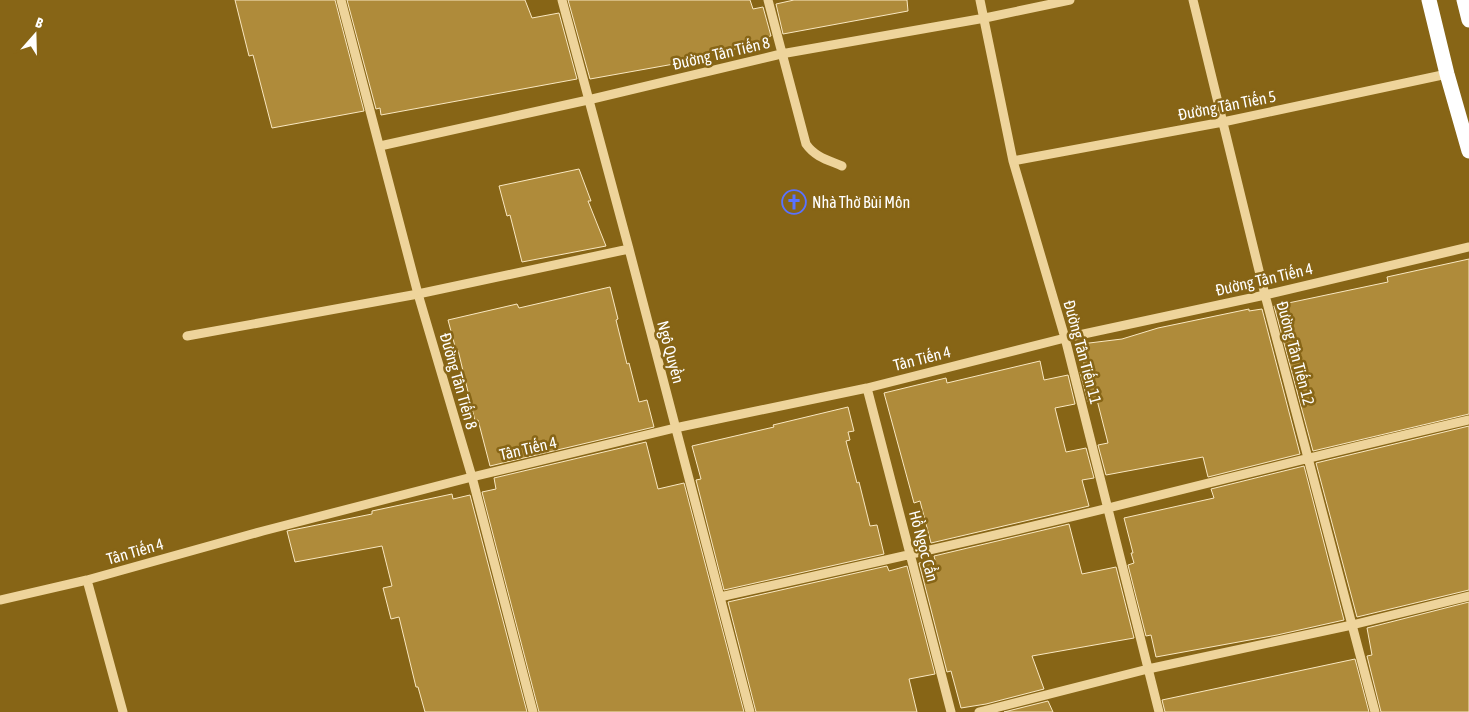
<svg xmlns="http://www.w3.org/2000/svg" width="1469" height="712" font-family="'Asap Condensed',sans-serif">
  <rect width="100%" height="100%" fill="#876516"/>
  <path fill="#af8b3a" stroke="#fae8c1" d="M 235,0 L 335,0 L 364,111 L 272,128 L 253,55 L 249,56 Z
    M 347,0 L 525,0 L 532,18 L 559,13 L 577,79 L 381,115 L 380,108 L 376,109 Z
    M 568,0 L 750,0 L 753,9 L 763,7 L 771,36 L 761,38 L 764,44 L 672,60 L 674,64 L 590,79 Z
    M 794,0 L 907,0 L 908,11 L 783,34 L 776,4 Z
    M 579,169 L 591,201 L 588,201 L 606,246 L 522,262 L 510,215 L 507,216 L 499,186 Z
    M 1469,259 L 1469,414 L 1313,451 L 1274,306 L 1388,282 L 1387,277 Z
    M 610,287 L 618,319 L 616,320 L 627,364 L 629,363 L 639,402 L 647,400 L 654,427 L 490,466 L 478,420 L 475,421 L 458,350 L 456,350 L 448,320 L 517,304 L 519,308 Z
    M 1249,309 L 1249,311 L 1262,309 L 1300,454 L 1208,477 L 1203,457 L 1106,475 L 1098,445 L 1108,443 L 1097,400 L 1088,402 L 1080,372 L 1085,371 L 1081,344 L 1122,339 L 1158,328 Z
    M 1040,361 L 1044,380 L 1068,375 L 1075,404 L 1055,408 L 1066,452 L 1086,448 L 1094,478 L 1082,480 L 1089,506 L 931,543 L 920,501 L 914,503 L 884,393 L 946,378 L 947,383 Z
    M 848,407 L 854,431 L 848,432 L 850,440 L 846,441 L 857,483 L 859,482 L 870,526 L 877,525 L 884,554 L 724,590 L 696,480 L 701,479 L 692,446 L 774,427 L 773,425 Z
    M 1469,426 L 1469,590 L 1357,617 L 1316,463 Z
    M 646,442 L 658,489 L 684,483 L 744,712 L 539,712 L 482,492 L 496,489 L 494,478 Z
    M 1304,466 L 1344,620 L 1277,635 L 1156,657 L 1151,635 L 1146,636 L 1128,565 L 1134,563 L 1131,553 L 1133,553 L 1124,518 L 1214,498 L 1211,489 Z
    M 452,494 L 453,499 L 470,495 L 527,712 L 425,712 L 418,687 L 416,687 L 399,617 L 391,619 L 383,588 L 392,586 L 382,546 L 295,562 L 287,531 L 372,514 L 372,511 Z
    M 1069,524 L 1082,574 L 1116,567 L 1134,638 L 1032,656 L 1044,689 L 986,704 L 961,708 L 951,671 L 947,672 L 919,563 L 935,560 L 934,556 Z
    M 887,566 L 889,571 L 907,566 L 935,674 L 909,679 L 917,712 L 756,712 L 728,602 Z
    M 1469,602 L 1469,712 L 1381,712 L 1367,656 L 1372,655 L 1367,628 Z
    M 1355,659 L 1369,712 L 1165,712 L 1162,700 Z
    M 1048,701 L 1053,712 L 1004,712 Z"/>
  <g fill="none" stroke-linecap="round" stroke-linejoin="round">
    <path stroke="#eed49b" stroke-width="9" d="M 341,0 L 418,294 L 472,477 L 533,712
      M 562,0 L 629,249 L 750,712
      M 768,0 L 806,144 C 815,157 828,160 842,166
      M 980,0 L 1013,161 L 1065,338 L 1159,712
      M 1193,0 L 1265,295 L 1375,712
      M 380,146 L 588,100 L 781,54 L 985,18 L 1070,0
      M 1013,161 L 1223,122 L 1447,74
      M 187,336 L 418,294 L 629,249
      M 867,388 L 951,712
      M 87,580 L 123,712
      M 720,597 C 849,568 979,540 1108,508 C 1228,478 1348,448 1469,420
      M 0,600 L 87,580 L 263,531 L 472,477 L 675,428 L 867,388 L 1065,338 L 1265,295 L 1469,247
      M 979,712 L 1148,669 L 1352,625 L 1469,596"/>
    <path stroke="#fff" stroke-width="15" d="M 1429,0 L 1447,74 L 1469,151
      M 1464,0 L 1469,20"/>
  </g>
  <defs>
    <g id="church-ring" transform="scale(1.25)"><circle r="9.5" fill="#876516" stroke="#5972ff" stroke-width="1.5"/><path d="M-1.2-6h2.4v3.5h3.3v2.4h-3.3V6h-2.4V-.1h-3.3v-2.4h3.3Z" fill="#5972ff"/></g>
  </defs>
  <g fill-rule="evenodd">
    <use href="#church-ring" x="794" y="202"/>
  </g>
  <g text-anchor="middle" dominant-baseline="central" stroke-width="5" stroke-linejoin="round" paint-order="stroke">
    <g font-size="16" fill="#fff" stroke="#876516">
      <text transform="translate(721 53) rotate(-13)">Đường Tân Tiến 8</text>
      <text transform="translate(1227 105) rotate(-11)">Đường Tân Tiến 5</text>
      <text transform="translate(1264 279) rotate(-13)">Đường Tân Tiến 4</text>
      <text transform="translate(671 352) rotate(75)">Ngô Quyền</text>
      <text transform="translate(1083 352) rotate(75)">Đường Tân Tiến 11</text>
      <text transform="translate(1296 353) rotate(75)">Đường Tân Tiến 12</text>
      <text transform="translate(922 358) rotate(-14)">Tân Tiến 4</text>
      <text transform="translate(459 381) rotate(74)">Đường Tân Tiến 8</text>
      <text transform="translate(528 448) rotate(-13)">Tân Tiến 4</text>
      <text transform="translate(924 546) rotate(75)">Hồ Ngọc Cẩn</text>
      <text transform="translate(135 551) rotate(-16)">Tân Tiến 4</text>
    </g>
    <g font-size="16" fill="#fff" stroke="#876516" text-anchor="start">
      <text x="812" y="202">Nhà Thờ Bùi Môn</text>
    </g>
  </g>
  <g transform="translate(35 35) rotate(20)" stroke="#876516" stroke-width="4" paint-order="stroke">
  <path d="M0-4L9 19L0 12L-9 19Z" fill="#ffffff"/>
  <text y="-8" font-size="14" font-weight="bold" text-anchor="middle" fill="#ffffff">B</text>
  </g>
</svg>
